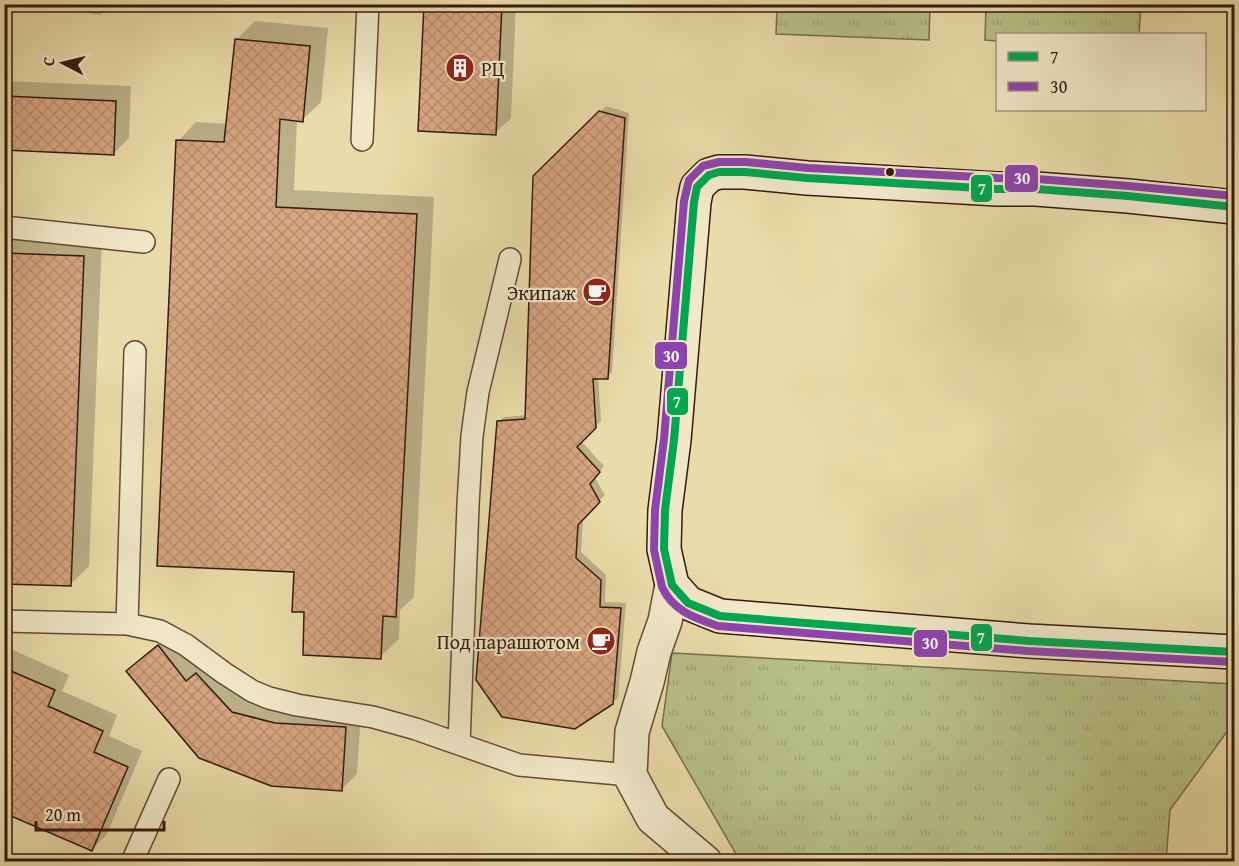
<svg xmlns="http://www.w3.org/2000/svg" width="1239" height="866" font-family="'Gentium Book Plus',serif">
  <defs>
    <pattern id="grass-tufts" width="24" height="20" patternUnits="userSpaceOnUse" patternTransform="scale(1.5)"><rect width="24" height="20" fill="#b7c088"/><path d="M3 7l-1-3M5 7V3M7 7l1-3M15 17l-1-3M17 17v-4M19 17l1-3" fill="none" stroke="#9ea474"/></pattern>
    <pattern id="building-cross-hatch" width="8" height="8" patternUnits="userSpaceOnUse" patternTransform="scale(1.5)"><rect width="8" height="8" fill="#d6a581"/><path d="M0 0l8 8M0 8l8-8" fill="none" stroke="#b88d6e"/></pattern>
  </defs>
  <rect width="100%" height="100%" fill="#eadcaa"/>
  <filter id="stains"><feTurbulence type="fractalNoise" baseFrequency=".00333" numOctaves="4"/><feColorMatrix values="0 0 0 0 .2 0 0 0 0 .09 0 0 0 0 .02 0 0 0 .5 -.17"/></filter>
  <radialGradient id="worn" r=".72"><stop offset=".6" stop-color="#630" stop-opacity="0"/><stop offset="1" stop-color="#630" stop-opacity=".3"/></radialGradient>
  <path fill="url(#grass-tufts)" stroke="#766e4c" stroke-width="1.5" d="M 777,5 L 930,5 L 929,40 L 776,34 Z
    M 986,5 L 1141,5 L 1139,34 L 998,34 L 997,41 L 985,40 Z
    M 672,653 L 1234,684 L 1234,722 L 1170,810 L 1166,861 L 740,861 L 662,726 Z"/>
  <path fill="#0003" d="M 41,4 L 111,4 L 100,15 Z
    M 425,4 L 516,4 L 511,118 L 495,133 Z
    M 255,21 L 328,28 L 321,102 L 302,120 L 297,120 L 294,190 L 434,197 L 414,597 L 400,610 L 399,639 L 380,657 L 306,611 L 178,141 L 196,122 L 228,124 L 237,39 Z
    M 4,81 L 131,86 L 129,138 L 113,154 L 4,149 Z
    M 606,106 L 629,113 L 612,372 L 607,377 L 598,377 L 601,421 L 581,441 L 604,466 L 595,478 L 605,495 L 583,518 L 581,552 L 606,575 L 605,602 L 626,603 L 618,698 L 612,703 L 498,422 L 504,417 L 526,415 L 535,177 Z
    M 4,235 L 102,238 L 89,566 L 70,585 L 4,583 Z
    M 174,631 L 247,697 L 361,712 L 357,774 L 342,789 L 128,671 L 144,655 Z
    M 4,646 L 69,675 L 62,691 L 117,715 L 109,736 L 142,751 L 107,834 L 92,850 L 4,812 Z"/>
  <path fill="url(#building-cross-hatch)" stroke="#351b0f" stroke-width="1.5" d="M 424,4 L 502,4 L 496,135 L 418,131 Z
    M 235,39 L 310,46 L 303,122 L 280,119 L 276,207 L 417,214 L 396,617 L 383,616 L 381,659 L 303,655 L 304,612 L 292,612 L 294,572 L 157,566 L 176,140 L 224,142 Z
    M 4,96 L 116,101 L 114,155 L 4,150 Z
    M 599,111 L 625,118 L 608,379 L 593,379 L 596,428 L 577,447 L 600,472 L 590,484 L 600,502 L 578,525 L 576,558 L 601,580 L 600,607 L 621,608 L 613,704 L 575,729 L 502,717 L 476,680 L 497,421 L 525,419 L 533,176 Z
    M 4,253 L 84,256 L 71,586 L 4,584 Z
    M 158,645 L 186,681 L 196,673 L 232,712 L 275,723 L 346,727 L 342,791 L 271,786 L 199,758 L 155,706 L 126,671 Z
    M 4,668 L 55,690 L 48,706 L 103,731 L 94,752 L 128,767 L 92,851 L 4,813 Z"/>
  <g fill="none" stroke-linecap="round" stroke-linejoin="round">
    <g stroke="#624b36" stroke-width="24">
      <path id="lane" d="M 362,140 L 368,4
        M 4,227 L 144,242
        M 4,621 L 127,624 L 160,631 L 186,645 L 224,673 L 252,691 L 269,698 L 297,705 L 373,717 L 416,729 L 519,765 L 630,775
        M 127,624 L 135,352
        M 459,744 L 468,505 L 472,436 L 478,392 L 510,259
        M 132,862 L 169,779"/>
    </g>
    <g stroke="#624b36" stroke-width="36">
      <path id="street" d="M 672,585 L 665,621 L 654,652 L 647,682 L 632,732 L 630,775 L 653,818 L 705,862"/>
    </g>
    <g stroke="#351b0f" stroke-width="36">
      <path id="secondary" d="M 1234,207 L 1128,196 L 1036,189 L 997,189 L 807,178 L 745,172 L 719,172 L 709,175 L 697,187 L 694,202 L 674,440 L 665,510 L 664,549 L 672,585 L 688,603 L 720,616 L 1029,641 L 1234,652"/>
    </g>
    <use href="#lane" stroke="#f1e8c8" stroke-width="21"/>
    <use href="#street" stroke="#f1e8c8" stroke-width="33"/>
    <use href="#secondary" stroke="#f1e8c8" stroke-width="33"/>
    <g stroke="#f1e8c8" stroke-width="12">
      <path id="bus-1" d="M 1234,207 L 1128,196 L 1036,189 L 997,189 L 807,178 L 745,172 L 719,172 L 709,175 L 697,187 L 694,202 L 674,440 L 665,510 L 664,549 L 672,585 L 688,603 L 720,616 L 1029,641 L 1234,652"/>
    </g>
    <g stroke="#f1e8c8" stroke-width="12">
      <path id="bus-2" d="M 1233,662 L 1028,651 L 718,626 C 695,618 673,611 662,587 L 654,550 L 655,510 L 664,439 L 684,201 L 689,180 L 703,166 L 719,162 L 746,162 L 808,168 L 997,178 L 1037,179 L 1129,186 L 1234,196"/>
    </g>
    <use href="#bus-1" stroke="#00a651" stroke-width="8"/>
    <use href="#bus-2" stroke="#8e44ad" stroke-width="8"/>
  </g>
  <defs>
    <g id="building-disc" transform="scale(1.5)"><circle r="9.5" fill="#8f2418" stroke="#f1e8c8"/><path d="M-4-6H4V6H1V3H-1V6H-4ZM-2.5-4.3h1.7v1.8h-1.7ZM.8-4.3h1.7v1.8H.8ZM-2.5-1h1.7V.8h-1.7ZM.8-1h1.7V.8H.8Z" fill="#fff"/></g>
    <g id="cafe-disc" transform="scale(1.5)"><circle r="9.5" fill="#8f2418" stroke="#f1e8c8"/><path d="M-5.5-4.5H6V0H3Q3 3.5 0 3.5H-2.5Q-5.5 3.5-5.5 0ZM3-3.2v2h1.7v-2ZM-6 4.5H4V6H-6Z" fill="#fff"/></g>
  </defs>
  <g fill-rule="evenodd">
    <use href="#building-disc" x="460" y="68"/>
    <use href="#cafe-disc" x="597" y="292"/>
    <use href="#cafe-disc" x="601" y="641"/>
  </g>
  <circle fill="#351b0f" stroke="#f1e8c8" stroke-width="2" cx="890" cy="172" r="5"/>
  <g text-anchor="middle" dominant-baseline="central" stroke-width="4.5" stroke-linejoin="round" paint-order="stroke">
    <g font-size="20" fill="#351b0f" stroke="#f1e8c8" text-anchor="end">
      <text x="481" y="68" text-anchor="start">РЦ</text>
      <text x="576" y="292">Экипаж</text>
      <text x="580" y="641">Под парашютом</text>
    </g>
  </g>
  <g stroke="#f1e8c8" stroke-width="2">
    <rect x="1004" y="164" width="35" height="29" rx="6" fill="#8e44ad"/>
    <rect x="970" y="174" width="23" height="29" rx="6" fill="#00a651"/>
    <rect x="654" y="341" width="34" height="29" rx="6" fill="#8e44ad"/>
    <rect x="666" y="387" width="23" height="29" rx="6" fill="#00a651"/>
    <rect x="970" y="623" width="23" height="29" rx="6" fill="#00a651"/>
    <rect x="913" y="629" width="35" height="29" rx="6" fill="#8e44ad"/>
  </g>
  <g font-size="16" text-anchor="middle" font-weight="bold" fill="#fff">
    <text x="1022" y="184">30</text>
    <text x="982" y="194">7</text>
    <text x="671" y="362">30</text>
    <text x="677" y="407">7</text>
    <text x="981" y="643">7</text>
    <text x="930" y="649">30</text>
  </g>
  <rect width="1239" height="866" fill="none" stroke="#eadcaa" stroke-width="24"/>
  <rect x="6" y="6" width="1227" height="854" fill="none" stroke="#351b0f" stroke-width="3"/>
  <rect x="12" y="12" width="1215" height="842" fill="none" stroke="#351b0f" stroke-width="1.5"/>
  <rect x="996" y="33" width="210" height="78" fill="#f1e8c8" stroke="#a6967e" stroke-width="1.5"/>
  <rect x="1008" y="52" width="30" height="9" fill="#00a651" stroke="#a6967e" stroke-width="1.5"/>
  <text x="1050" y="63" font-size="18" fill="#351b0f">7</text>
  <rect x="1008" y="82" width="30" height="9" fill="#8e44ad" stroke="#a6967e" stroke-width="1.5"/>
  <text x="1050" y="93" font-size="18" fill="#351b0f">30</text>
  <g transform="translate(63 63) rotate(277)" stroke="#f1e8c8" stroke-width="4.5" paint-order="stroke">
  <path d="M0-4.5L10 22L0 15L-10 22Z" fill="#351b0f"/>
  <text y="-9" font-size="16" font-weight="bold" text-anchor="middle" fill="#351b0f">С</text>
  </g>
  <path d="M36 821v9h128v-9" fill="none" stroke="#351b0f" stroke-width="3"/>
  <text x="45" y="821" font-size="18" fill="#351b0f" stroke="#f1e8c8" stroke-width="4.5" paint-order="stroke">20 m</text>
  <rect width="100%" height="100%" filter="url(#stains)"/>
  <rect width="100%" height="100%" fill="url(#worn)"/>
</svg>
